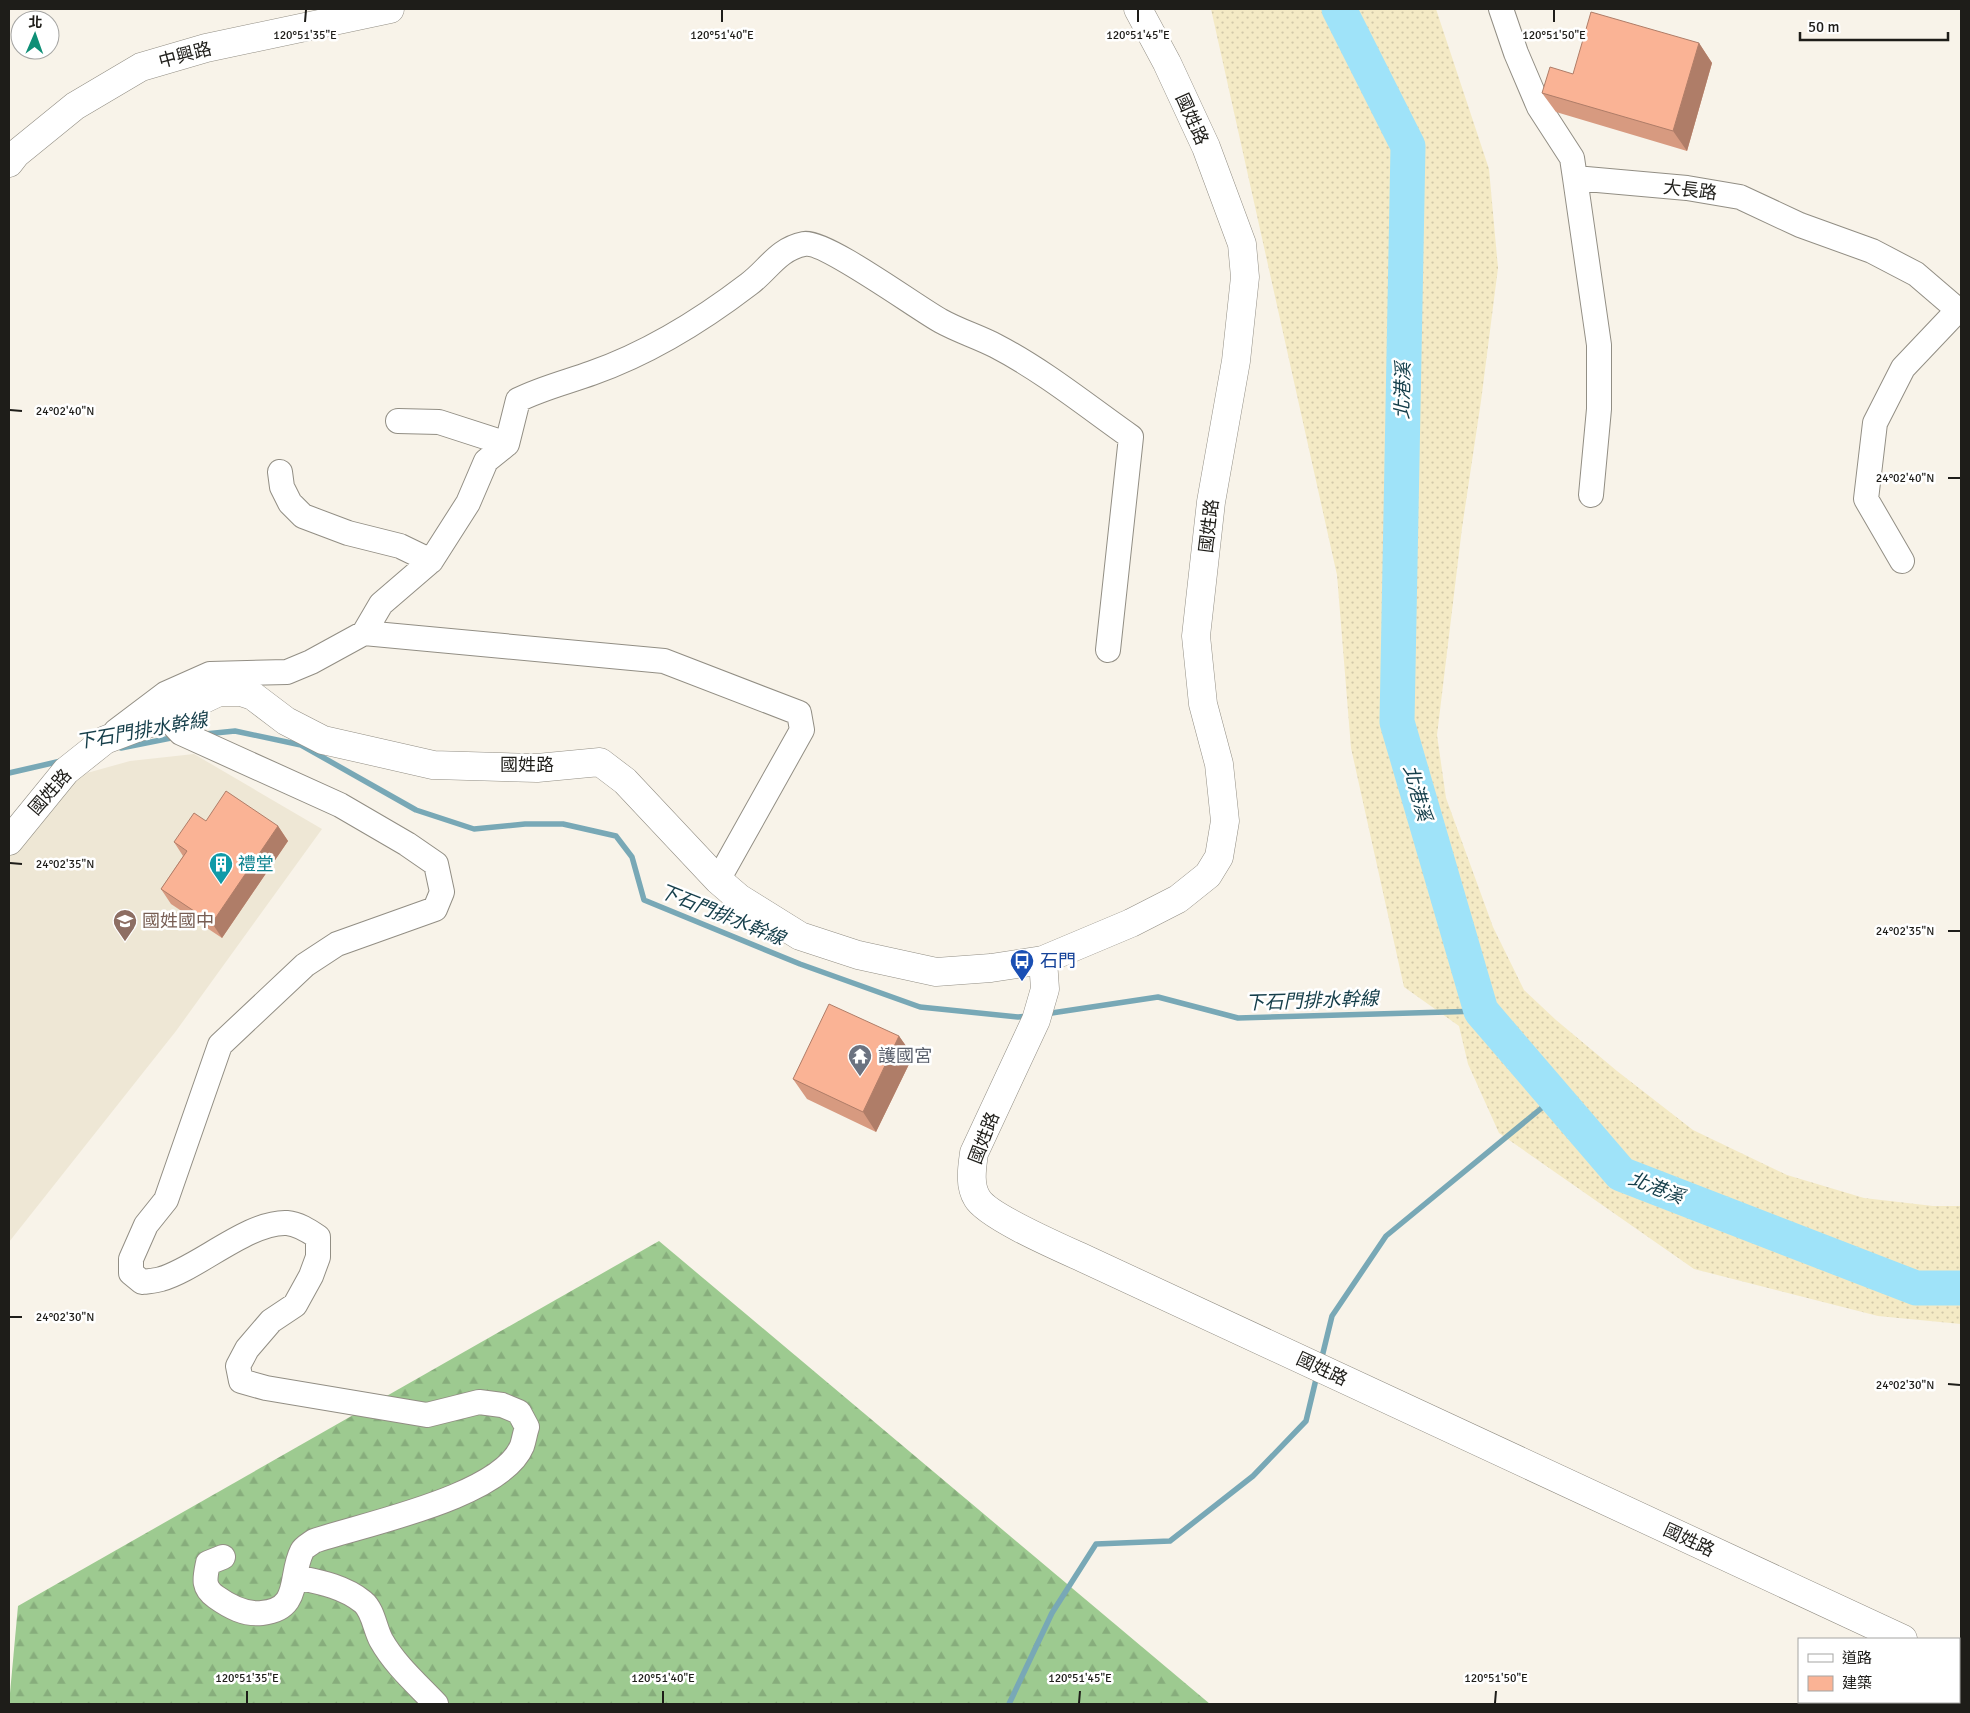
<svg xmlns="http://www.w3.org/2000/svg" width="1970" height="1713" font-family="Signika,'Noto Sans TC',sans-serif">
  <defs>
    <pattern id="forest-firs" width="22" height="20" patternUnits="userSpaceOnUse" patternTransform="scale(1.25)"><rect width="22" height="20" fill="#9dca90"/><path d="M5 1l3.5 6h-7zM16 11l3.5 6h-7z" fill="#87ad7c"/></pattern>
    <pattern id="sand-dots" width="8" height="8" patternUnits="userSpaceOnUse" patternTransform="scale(1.25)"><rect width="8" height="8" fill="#f4eac5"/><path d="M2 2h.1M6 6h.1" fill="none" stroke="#d1c8a9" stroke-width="1.8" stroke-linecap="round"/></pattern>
  </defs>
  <rect width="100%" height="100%" fill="#f8f3e9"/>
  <path fill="#eee7d5" d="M 194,754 L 322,829 L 176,1031 L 9,1242 L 9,853 L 69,778 L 130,761 Z"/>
  <path fill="url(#forest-firs)" d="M 659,1241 L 1210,1704 L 9,1704 L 18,1606 Z"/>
  <path fill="url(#sand-dots)" d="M 1211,9 L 1436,9 L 1489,169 L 1498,268 L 1481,401 L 1462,528 L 1437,735 L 1446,798 L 1493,927 L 1524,990 L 1556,1020 L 1617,1071 L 1693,1130 L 1787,1175 L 1864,1198 L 1933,1206 L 1961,1206 L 1961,1324 L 1878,1316 L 1694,1269 L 1499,1133 L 1468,1064 L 1459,1026 L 1404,987 L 1351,748 L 1337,575 Z"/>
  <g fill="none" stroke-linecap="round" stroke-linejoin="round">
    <path stroke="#78a8b6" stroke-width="5.5" d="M 205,734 L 235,731 L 301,745 L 416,810 L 474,829 L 525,824 L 563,824 L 616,836 L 632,857 L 644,900 L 800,964 L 920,1007 L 1018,1017 L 1029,1016
      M 121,748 L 176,737
      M 9,773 L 61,761
      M 1045,1014 L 1158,997 L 1238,1018 L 1481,1011
      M 1321,1361 L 1332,1316 L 1386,1236 L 1555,1097
      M 1009,1704 L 1052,1613 L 1096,1544 L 1170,1541 L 1253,1476 L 1306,1421 L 1317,1375"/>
    <path stroke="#9fe3f9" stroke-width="35" d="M 1339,9 L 1408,146 L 1397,722 L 1481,1011 L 1621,1174 L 1916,1288 L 1961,1288"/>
    <g stroke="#928e84" stroke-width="26">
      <path id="street" d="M 1501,9 L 1516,53 L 1539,107 L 1572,158 L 1575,178 L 1687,188 L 1740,197 L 1800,225 L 1872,251 L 1916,274 L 1958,310 L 1961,310
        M 1575,178 L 1599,345 L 1599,409 L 1591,495
        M 398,421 L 439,422 L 507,444
        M 431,561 L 468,503 L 486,461 L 507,444 L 518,400 C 542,388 567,382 592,373 C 649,353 702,320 749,284 C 768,270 778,249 804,244 C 825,240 917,308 941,321 C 959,331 979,337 996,346 C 1044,371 1087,406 1131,437 L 1108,650
        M 1902,561 L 1866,499 L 1875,423 L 1903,368 L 1958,310
        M 364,633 L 664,661 L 799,713 L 802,730 L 718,880
        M 166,717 L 181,733 L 340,805 L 407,844 L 436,864 L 442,892 L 435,909 L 337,944 L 305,965 L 220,1045 L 166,1200 L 146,1225 L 131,1259 L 131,1273 L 142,1282 C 148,1281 155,1281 161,1279 C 197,1269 249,1221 287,1223 C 299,1224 309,1231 318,1237 L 318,1257 L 311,1276 L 295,1305 L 271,1321 L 247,1349 L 238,1366 L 241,1381 L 266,1388 L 427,1415 L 479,1402 L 502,1405 L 519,1412 L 527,1427 C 525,1433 524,1440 522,1446 C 501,1497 364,1524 314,1541 C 310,1544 304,1547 302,1551 C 289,1576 302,1609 262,1613 C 245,1615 230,1607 216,1597 C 202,1587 205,1578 208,1563 L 223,1557
        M 116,731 L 165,694 L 210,674 L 287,672 L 311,662 L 364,633 L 381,604 L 431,561 L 400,546 L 348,533 L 303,516 L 290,503 L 282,487 L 280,472
        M 295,1577 C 319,1582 343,1586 363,1602 C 373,1610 375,1629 381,1640 C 395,1665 417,1684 436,1704"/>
    </g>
    <g stroke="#928e84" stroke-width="29">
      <path id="secondary" d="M 9,163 L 16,154 L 75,106 L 141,67 L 206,48 L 390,9
        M 9,841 L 66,771 L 105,740 L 166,717 L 219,692 L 241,692 L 253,696 L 286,721 L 323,740 L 433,765 L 537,768 L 600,762 L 625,781 L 718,880 L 739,898 L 800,936 L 858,955 L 936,972 L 991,968 L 1043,960 L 1131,923 L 1178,899 L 1208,875 L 1219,857 L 1225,821 L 1219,764 L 1203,704 L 1196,636 L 1211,502 L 1236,361 L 1245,277 L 1242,244 L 1206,147 L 1167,63 L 1138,9
        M 1043,960 L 1045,989 L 1036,1020 L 974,1153 C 972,1168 969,1185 977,1198 C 987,1216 1061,1248 1083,1258 L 1903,1639
        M 1959,1664 L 1961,1665"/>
    </g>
    <use href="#street" stroke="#fff" stroke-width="24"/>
    <use href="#secondary" stroke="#fff" stroke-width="28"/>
  </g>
  <path fill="#d79a80" d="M 1699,43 L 1712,63 L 1687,151 L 1556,112 L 1542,93 L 1573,74 Z
    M 206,821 L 278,826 L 288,841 L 222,938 L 171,904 L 161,889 L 183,856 L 174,842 Z
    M 899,1036 L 913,1056 L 876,1132 L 807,1099 L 793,1079 Z"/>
  <path fill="#af7d68" d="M 1699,43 L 1712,63 L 1687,151 L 1673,131 Z
    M 278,826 L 288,841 L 222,938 L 212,923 Z
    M 899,1036 L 913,1056 L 876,1132 L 863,1112 Z"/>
  <path fill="#fab395" stroke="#af7d68" d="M 1591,12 L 1699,43 L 1673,131 L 1542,93 L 1550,67 L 1573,74 Z
    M 226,791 L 278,826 L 212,923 L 161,889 L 187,851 L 174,842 L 194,813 L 206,821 Z
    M 829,1004 L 899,1036 L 863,1112 L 793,1079 Z"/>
  <path fill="none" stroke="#1e1d19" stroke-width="2" d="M 305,22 L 306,10M 722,22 L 722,10M 1138,22 L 1138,10M 1554,22 L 1554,10M 10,410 L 22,411M 1948,478 L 1960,478M 10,863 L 22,864M 1948,931 L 1960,931M 10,1317 L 22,1317M 1948,1384 L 1960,1385M 247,1703 L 247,1691M 663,1703 L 663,1691M 1079,1703 L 1080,1691M 1495,1703 L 1496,1691"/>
  <defs>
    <g id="building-pin" transform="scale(1.25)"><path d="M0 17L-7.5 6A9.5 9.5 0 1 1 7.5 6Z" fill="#0f9aa8" stroke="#fff"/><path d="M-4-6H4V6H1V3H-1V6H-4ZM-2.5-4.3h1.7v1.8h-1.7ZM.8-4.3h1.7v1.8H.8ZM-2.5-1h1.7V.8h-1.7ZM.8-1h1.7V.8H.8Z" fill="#fff"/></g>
    <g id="school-pin" transform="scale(1.25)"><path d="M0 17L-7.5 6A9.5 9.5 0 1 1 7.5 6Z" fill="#8d6e63" stroke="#fff"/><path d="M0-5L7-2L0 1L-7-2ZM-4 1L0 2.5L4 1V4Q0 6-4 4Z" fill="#fff"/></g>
    <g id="bus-pin" transform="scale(1.25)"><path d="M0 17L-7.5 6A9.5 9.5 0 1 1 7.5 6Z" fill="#1a4fb4" stroke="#fff"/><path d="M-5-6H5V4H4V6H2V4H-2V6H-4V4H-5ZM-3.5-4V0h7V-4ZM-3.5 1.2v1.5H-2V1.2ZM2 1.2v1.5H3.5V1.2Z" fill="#fff"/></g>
    <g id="temple-pin" transform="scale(1.25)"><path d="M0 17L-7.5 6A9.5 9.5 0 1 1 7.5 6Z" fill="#6b7280" stroke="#fff"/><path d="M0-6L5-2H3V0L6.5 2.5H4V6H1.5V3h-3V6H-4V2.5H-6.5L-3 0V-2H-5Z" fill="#fff"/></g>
  </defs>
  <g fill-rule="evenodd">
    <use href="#building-pin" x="221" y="864"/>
    <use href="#school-pin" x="125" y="921"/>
    <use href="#bus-pin" x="1022" y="961"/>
    <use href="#temple-pin" x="860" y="1056"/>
  </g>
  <g text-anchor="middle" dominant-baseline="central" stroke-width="5" stroke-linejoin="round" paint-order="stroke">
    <g font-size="18" fill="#1e1d19" stroke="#fff">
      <text transform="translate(185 55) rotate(-15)">中興路</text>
      <text transform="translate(1192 119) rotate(66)">國姓路</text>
      <text transform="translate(1690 190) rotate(7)">大長路</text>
      <text transform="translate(1209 526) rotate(-83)">國姓路</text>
      <text x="527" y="765">國姓路</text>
      <text transform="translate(50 792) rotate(-49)">國姓路</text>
      <text transform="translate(984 1138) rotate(-69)">國姓路</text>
      <text transform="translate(1322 1369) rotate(25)">國姓路</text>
      <text transform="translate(1689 1540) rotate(25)">國姓路</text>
    </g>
    <g font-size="18" fill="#0d838f" stroke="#fff" text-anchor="start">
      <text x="238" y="864">禮堂</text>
    </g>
    <g font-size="18" fill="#785e54" stroke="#fff" text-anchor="start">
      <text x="142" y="921">國姓國中</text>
    </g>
    <g font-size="18" fill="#164399" stroke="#fff" text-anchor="start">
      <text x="1040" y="961">石門</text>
    </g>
    <g font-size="18" fill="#5b616d" stroke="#fff" text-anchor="start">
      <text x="878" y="1056">護國宮</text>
    </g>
    <g font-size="19" font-style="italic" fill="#153e4a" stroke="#fff">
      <text transform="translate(1403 391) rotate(-89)">北港溪</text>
      <text transform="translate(142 731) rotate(-10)">下石門排水幹線</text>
      <text transform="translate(1417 793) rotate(74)">北港溪</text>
      <text transform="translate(722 915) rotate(22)">下石門排水幹線</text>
      <text transform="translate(1312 1001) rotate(-2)">下石門排水幹線</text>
      <text transform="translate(1656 1188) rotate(21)">北港溪</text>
    </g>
  </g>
  <g font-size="12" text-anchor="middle" fill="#1e1d19" stroke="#fff" stroke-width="5" stroke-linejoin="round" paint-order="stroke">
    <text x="305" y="39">120°51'35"E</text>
    <text x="722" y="39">120°51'40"E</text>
    <text x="1138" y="39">120°51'45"E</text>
    <text x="1554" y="39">120°51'50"E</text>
    <text x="65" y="415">24°02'40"N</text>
    <text x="1905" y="482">24°02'40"N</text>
    <text x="65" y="868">24°02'35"N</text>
    <text x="1905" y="935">24°02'35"N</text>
    <text x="65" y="1321">24°02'30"N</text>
    <text x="1905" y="1389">24°02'30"N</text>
    <text x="247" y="1682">120°51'35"E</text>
    <text x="663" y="1682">120°51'40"E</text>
    <text x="1080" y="1682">120°51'45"E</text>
    <text x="1496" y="1682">120°51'50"E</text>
  </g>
  <rect width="1970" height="1713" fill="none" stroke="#1e1d19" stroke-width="20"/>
  <rect x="1798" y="1638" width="162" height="65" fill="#ffffff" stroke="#a5a5a3"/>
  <rect x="1808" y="1654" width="25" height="8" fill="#ffffff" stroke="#a5a5a3"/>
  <text x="1842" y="1663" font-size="15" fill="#1e1d19">道路</text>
  <rect x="1808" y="1676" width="25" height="15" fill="#fab395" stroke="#a5a5a3"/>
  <text x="1842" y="1688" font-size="15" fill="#1e1d19">建築</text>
  <g transform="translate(35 35) rotate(2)"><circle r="24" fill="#ffffff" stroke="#a5a5a3"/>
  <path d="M0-4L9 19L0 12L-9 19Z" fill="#0e8f76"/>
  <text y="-8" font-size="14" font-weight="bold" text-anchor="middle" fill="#1e1d19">北</text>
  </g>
  <path d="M1800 32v8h148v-8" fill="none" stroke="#1e1d19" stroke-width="2.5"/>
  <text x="1808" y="32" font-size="15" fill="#1e1d19" stroke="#ffffff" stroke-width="4" paint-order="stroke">50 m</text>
</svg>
